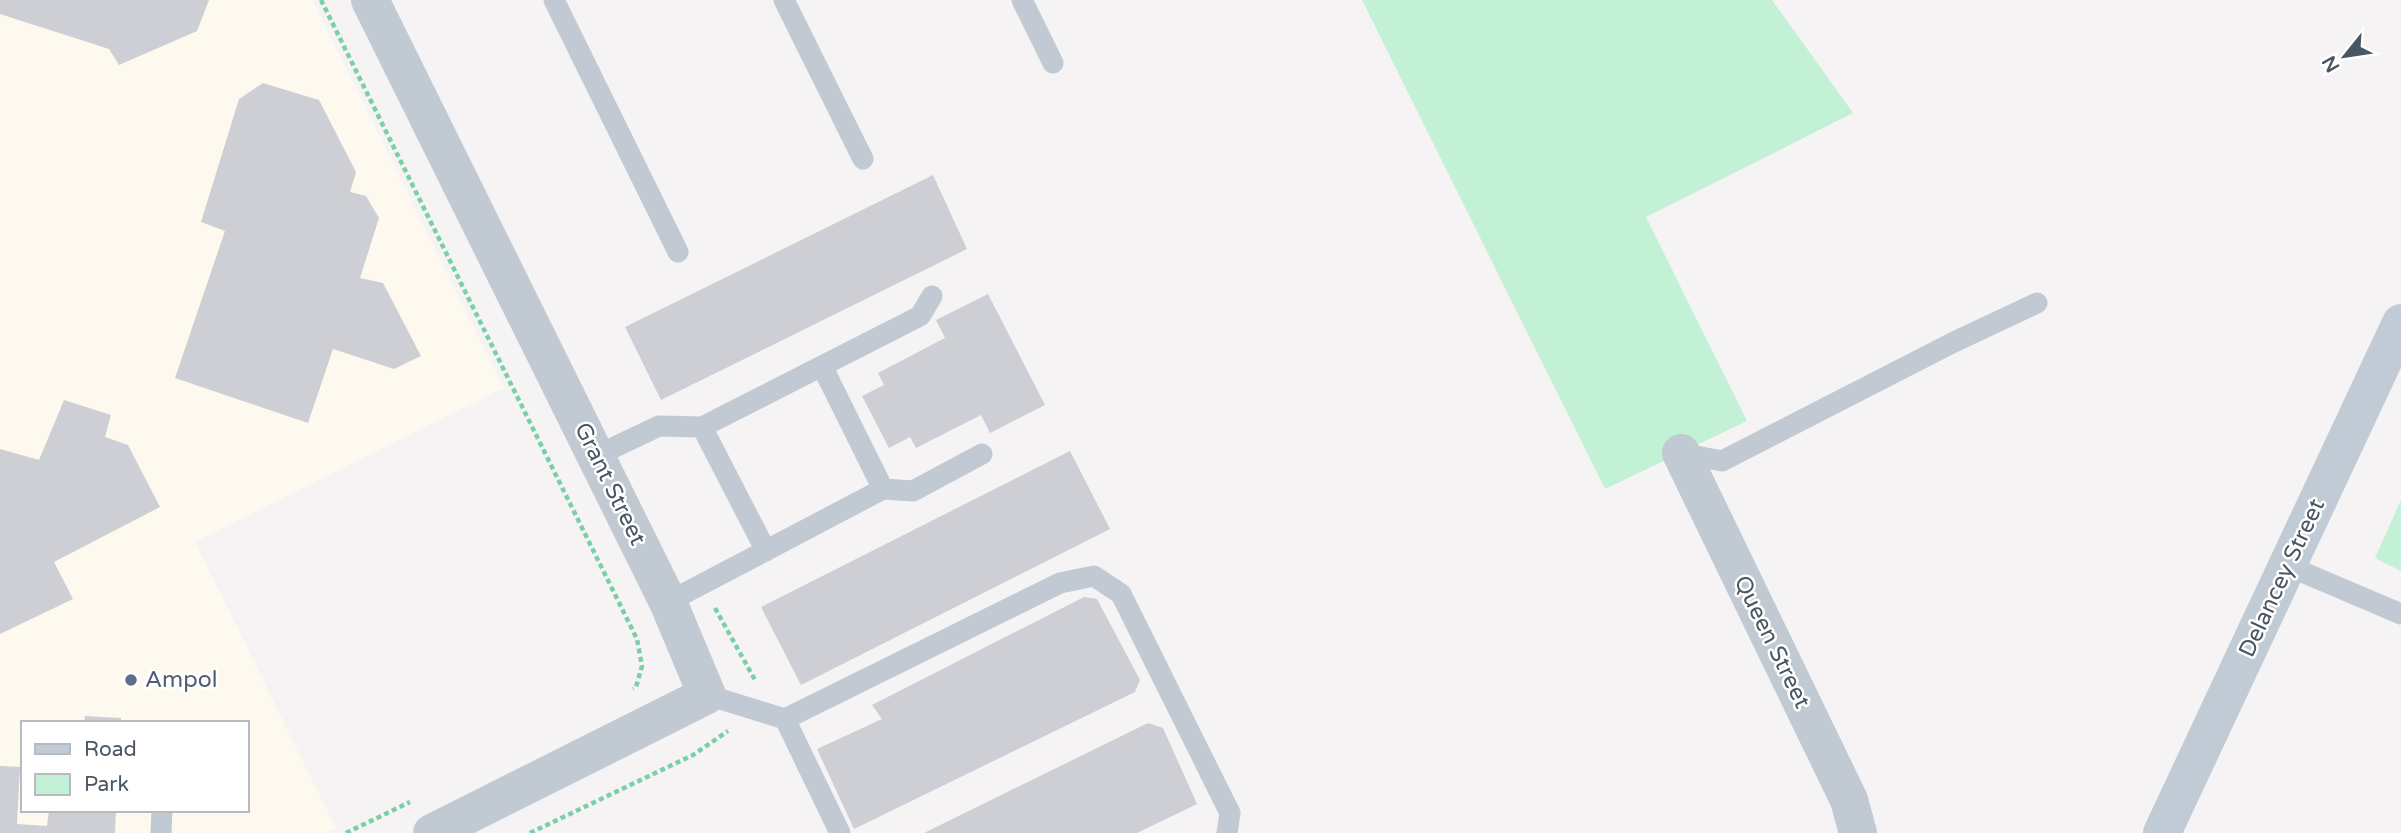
<svg xmlns="http://www.w3.org/2000/svg" width="2401" height="833" font-family="'Varela Round',sans-serif">
  <rect width="100%" height="100%" fill="#f5f3f3"/>
  <path fill="#fdf9ef" fill-rule="evenodd" d="M 0,0 L 312,0 L 504,388 L 195,542 L 336,828 L 326,833 L 0,833 ZM 23,723 L 247,723 L 247,810 L 23,810 Z"/>
  <path fill="#c3f1d5" d="M 1362,0 L 1772,0 L 1853,113 L 1646,217 L 1747,421 L 1605,489 Z
    M 2401,500 L 2401,571 L 2375,558 Z"/>
  <path fill="#cdcfd5" d="M 0,0 L 209,0 L 197,31 L 119,65 L 109,49 L 0,14 Z
    M 263,83 L 319,100 L 356,172 L 350,192 L 366,196 L 379,218 L 360,278 L 383,283 L 421,356 L 394,369 L 333,349 L 308,423 L 175,378 L 225,231 L 201,222 L 239,99 Z
    M 933,175 L 967,249 L 661,400 L 625,327 Z
    M 988,294 L 1045,405 L 990,433 L 981,415 L 916,448 L 910,437 L 889,448 L 862,396 L 884,385 L 878,373 L 945,338 L 936,320 Z
    M 64,400 L 111,415 L 105,437 L 128,445 L 160,507 L 54,562 L 73,599 L 0,634 L 0,449 L 39,460 Z
    M 1070,451 L 1110,529 L 801,685 L 761,607 Z
    M 1084,597 L 1097,599 L 1140,680 L 1135,692 L 854,829 L 817,749 L 882,719 L 872,705 Z
    M 85,716 L 121,718 L 121,723 L 84,723 Z
    M 1148,723 L 1163,728 L 1197,804 L 1137,833 L 924,833 Z
    M 0,766 L 20,767 L 17,824 L 47,826 L 49,810 L 116,810 L 115,833 L 0,833 Z"/>
  <g fill="none" stroke-linecap="round" stroke-linejoin="round">
    <path stroke="#7ad0a6" stroke-width="4.5" stroke-dasharray="5 3.5" stroke-linecap="butt" d="M 321,0 L 637,639 L 642,666 L 636,687 L 633,689
      M 715,608 L 755,680
      M 346,833 L 410,802
      M 530,833 L 693,755 L 728,731"/>
    <path stroke="#c1cad2" stroke-width="21" d="M 554,0 L 678,252
      M 784,0 L 863,159
      M 1022,0 L 1053,63
      M 822,366 L 883,489
      M 702,427 L 766,551
      M 1681,453 L 1722,461 L 1954,342 L 2037,303
      M 596,456 L 659,426 L 702,427 L 920,316 L 932,296
      M 2288,566 L 2401,614
      M 668,602 L 883,489 L 913,491 L 982,454
      M 707,695 L 785,719 L 1060,583 L 1094,576 L 1121,594 L 1230,813 L 1227,833
      M 785,719 L 840,833
      M 161,833 L 162,810"/>
    <path stroke="#c1cad2" stroke-width="38" d="M 370,0 L 668,602 L 707,695 L 432,833
      M 1681,453 L 1849,800 L 1858,833"/>
    <path stroke="#c1cbd6" stroke-width="38" d="M 2162,833 L 2401,323"/>
  </g>
  <circle fill="#5c6f8a" stroke="#fff" stroke-width="2.5" cx="131" cy="680" r="7"/>
  <g text-anchor="middle" dominant-baseline="central" stroke-width="5" stroke-linejoin="round" paint-order="stroke">
    <g font-size="23" fill="#4a5661" stroke="#fff">
      <text transform="translate(610 484) rotate(64)">Grant Street</text>
      <text transform="translate(2282 578) rotate(-65)">Delancey Street</text>
      <text transform="translate(1772 642) rotate(64)">Queen Street</text>
    </g>
    <g font-size="23" fill="#4e5e75" stroke="#fff" text-anchor="start">
      <text x="145" y="680">Ampol</text>
    </g>
  </g>
  <rect x="21" y="721" width="228" height="91" fill="#ffffff" stroke="#b7bbc0" stroke-width="2"/>
  <rect x="35" y="744" width="35" height="10" fill="#c1cbd6" stroke="#b7bbc0" stroke-width="2"/>
  <text x="84" y="756" font-size="21" fill="#4a5661">Road</text>
  <rect x="35" y="774" width="35" height="21" fill="#c3f1d5" stroke="#b7bbc0" stroke-width="2"/>
  <text x="84" y="791" font-size="21" fill="#4a5661">Park</text>
  <g transform="translate(2345 56) rotate(240)" stroke="#ffffff" stroke-width="5" paint-order="stroke">
  <path d="M0-5L12 26L0 18L-12 26Z" fill="#4a5661"/>
  <text y="-10" font-size="19" font-weight="bold" text-anchor="middle" fill="#4a5661">N</text>
  </g>
</svg>
